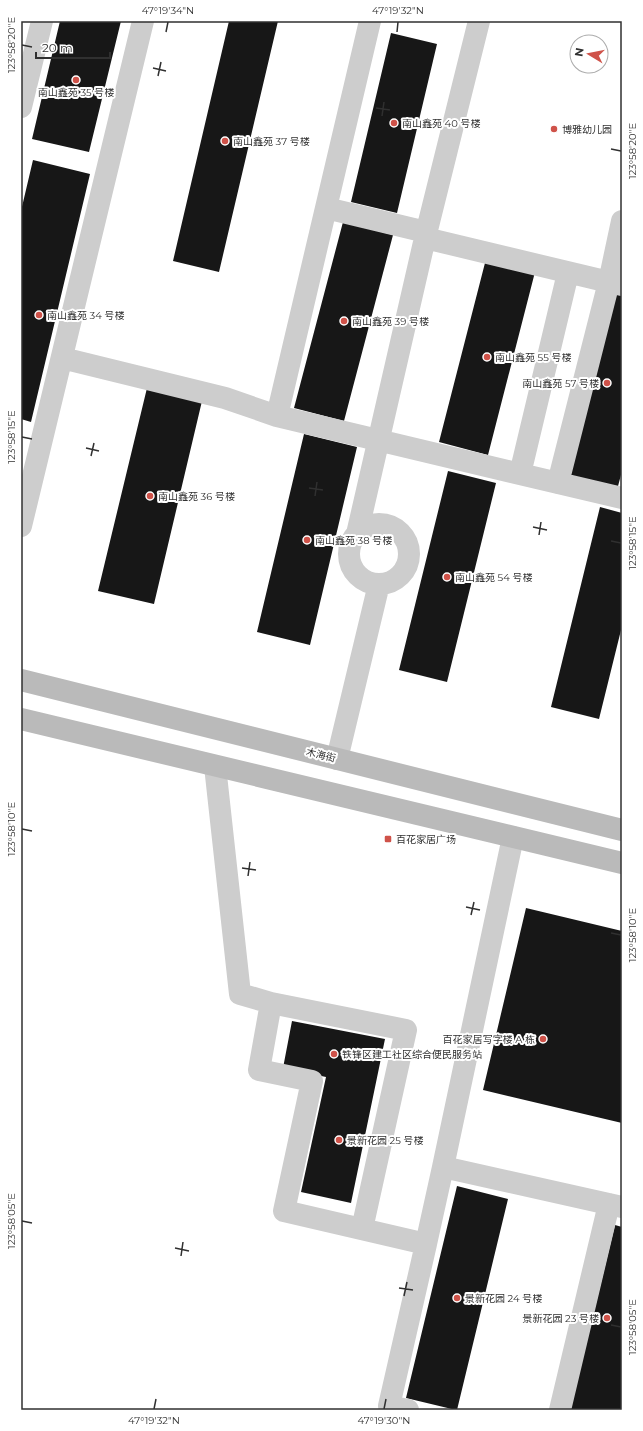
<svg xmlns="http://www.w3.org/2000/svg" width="643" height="1431" font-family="Montserrat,'Noto Sans SC',sans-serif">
  <rect width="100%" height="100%" fill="#fff"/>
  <path fill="#171717" d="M 60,21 L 121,21 L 89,152 L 32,139 Z
    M 229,21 L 278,21 L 219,272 L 173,261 Z
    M 391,33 L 437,44 L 397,213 L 351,202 Z
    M 33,160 L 90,174 L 31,422 L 21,419 L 21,211 Z
    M 343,222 L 393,235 L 344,421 L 294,408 Z
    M 486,259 L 535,272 L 488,455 L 439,442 Z
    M 616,294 L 622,295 L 622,471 L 617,490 L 569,477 Z
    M 147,388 L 202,401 L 154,604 L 98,591 Z
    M 304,434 L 357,447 L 310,645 L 257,632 Z
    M 448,471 L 496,483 L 447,682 L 399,670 Z
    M 600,507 L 622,513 L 622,626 L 599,719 L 551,707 Z
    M 526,908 L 622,931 L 622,1123 L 483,1090 Z
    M 292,1021 L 385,1039 L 351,1203 L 301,1192 L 326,1077 L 283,1068 Z
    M 457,1186 L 508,1199 L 457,1410 L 456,1410 L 406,1398 Z
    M 615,1225 L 622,1227 L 622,1410 L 570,1410 Z"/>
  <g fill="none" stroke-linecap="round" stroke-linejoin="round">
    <path stroke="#cdcdcd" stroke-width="22" d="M 21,107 L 42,21
      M 326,208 L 426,232
      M 425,238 L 609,282 L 622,221
      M 568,273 L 520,474 L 622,498
      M 62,358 L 225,398 L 277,416 L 520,474
      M 277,416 L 370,21
      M 558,483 L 609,282 L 622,285
      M349 554a30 30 0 1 1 60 0a30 30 0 1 1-60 0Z
      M 21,526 L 143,21
      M 357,534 L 425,238 L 479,21
      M 337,759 L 379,584
      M 215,766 L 240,994 L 271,1003 L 259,1070 L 312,1081 L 284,1211 L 426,1244 L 443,1167 L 622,1207
      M 271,1003 L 406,1030 L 362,1229
      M 443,1167 L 513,837
      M 408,1410 L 389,1406 L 426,1244
      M 560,1410 L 609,1204"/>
    <path stroke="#bababa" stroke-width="22" d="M 21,680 L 622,830
      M 21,719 L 622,863"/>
  </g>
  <path fill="none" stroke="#303030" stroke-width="1.5" d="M 166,32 L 168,22M 397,32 L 398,22M 22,45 L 32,47M 153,68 L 166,71M 158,76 L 161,62M 376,108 L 390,110M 382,116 L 384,102M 611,149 L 621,151M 22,437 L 32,439M 86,448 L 99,451M 91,456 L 94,443M 309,488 L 323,490M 315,496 L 317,482M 533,527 L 547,530M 539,535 L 541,522M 611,541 L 621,543M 22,829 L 32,831M 242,868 L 256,870M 248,876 L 250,862M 466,907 L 480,910M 471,915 L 474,902M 611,933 L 621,935M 22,1221 L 32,1223M 175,1248 L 189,1251M 181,1256 L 183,1242M 399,1288 L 413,1290M 404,1296 L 407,1282M 611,1325 L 621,1327M 154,1409 L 156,1399M 384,1409 L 386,1399"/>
  <g fill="#cf5249" stroke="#fff" stroke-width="1.5">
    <circle cx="76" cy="80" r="4"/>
    <circle cx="394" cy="123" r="4"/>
    <circle cx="554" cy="129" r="4"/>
    <circle cx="225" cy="141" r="4"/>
    <circle cx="39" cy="315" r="4"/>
    <circle cx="344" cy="321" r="4"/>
    <circle cx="487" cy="357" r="4"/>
    <circle cx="607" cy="383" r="4"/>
    <circle cx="150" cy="496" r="4"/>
    <circle cx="307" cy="540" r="4"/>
    <circle cx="447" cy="577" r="4"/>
    <rect x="384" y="835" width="8" height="8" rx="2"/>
    <circle cx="543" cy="1039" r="4"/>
    <circle cx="334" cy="1054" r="4"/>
    <circle cx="339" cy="1140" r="4"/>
    <circle cx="457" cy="1298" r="4"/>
    <circle cx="607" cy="1318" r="4"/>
  </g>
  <g text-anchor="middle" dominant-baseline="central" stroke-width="4" stroke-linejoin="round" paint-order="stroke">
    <g font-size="10" fill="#303030" stroke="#fff" text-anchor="start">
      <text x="76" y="92" text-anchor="middle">南山鑫苑 35 号楼</text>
      <text x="402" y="123">南山鑫苑 40 号楼</text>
      <text x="562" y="129">博雅幼儿园</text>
      <text x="233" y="141">南山鑫苑 37 号楼</text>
      <text x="47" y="315">南山鑫苑 34 号楼</text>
      <text x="352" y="321">南山鑫苑 39 号楼</text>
      <text x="495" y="357">南山鑫苑 55 号楼</text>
      <text x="599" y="383" text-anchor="end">南山鑫苑 57 号楼</text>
      <text x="158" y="496">南山鑫苑 36 号楼</text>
      <text x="315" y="540">南山鑫苑 38 号楼</text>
      <text x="455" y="577">南山鑫苑 54 号楼</text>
      <text x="396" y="839">百花家居广场</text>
      <text x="535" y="1039" text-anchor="end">百花家居写字楼 A 栋</text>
      <text x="342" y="1054">铁锋区建工社区综合便民服务站</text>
      <text x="347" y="1140">景新花园 25 号楼</text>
      <text x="465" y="1298">景新花园 24 号楼</text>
      <text x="599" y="1318" text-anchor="end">景新花园 23 号楼</text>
    </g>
    <g font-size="10" fill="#303030" stroke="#fff">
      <text transform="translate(321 755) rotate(14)">木海街</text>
    </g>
  </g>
  <rect width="643" height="1431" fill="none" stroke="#ffffff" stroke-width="44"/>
  <g transform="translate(589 54) rotate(280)"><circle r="19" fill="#ffffff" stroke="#acacac"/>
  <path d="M0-3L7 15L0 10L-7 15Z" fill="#cf5249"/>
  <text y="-6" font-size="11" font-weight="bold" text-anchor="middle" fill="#303030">N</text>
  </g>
  <path d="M36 52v6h74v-6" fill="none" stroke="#303030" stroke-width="2"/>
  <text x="42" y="52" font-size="12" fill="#303030" stroke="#ffffff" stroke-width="3" paint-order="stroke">20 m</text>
  <rect x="22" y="22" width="599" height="1387" fill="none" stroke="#303030" stroke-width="1.5"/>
  <g font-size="10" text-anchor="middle" fill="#303030">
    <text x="168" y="14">47°19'34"N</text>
    <text x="398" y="14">47°19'32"N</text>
    <text transform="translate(11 45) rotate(-90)" y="4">123°58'20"E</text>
    <text transform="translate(632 151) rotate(-90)" y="4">123°58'20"E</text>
    <text transform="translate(11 437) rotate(-90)" y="4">123°58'15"E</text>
    <text transform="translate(632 543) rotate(-90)" y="4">123°58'15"E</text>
    <text transform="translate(11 829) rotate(-90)" y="4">123°58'10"E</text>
    <text transform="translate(632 935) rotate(-90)" y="4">123°58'10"E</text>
    <text transform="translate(11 1221) rotate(-90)" y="4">123°58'05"E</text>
    <text transform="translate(632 1327) rotate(-90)" y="4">123°58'05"E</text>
    <text x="154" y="1424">47°19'32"N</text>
    <text x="384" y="1424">47°19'30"N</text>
  </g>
</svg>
